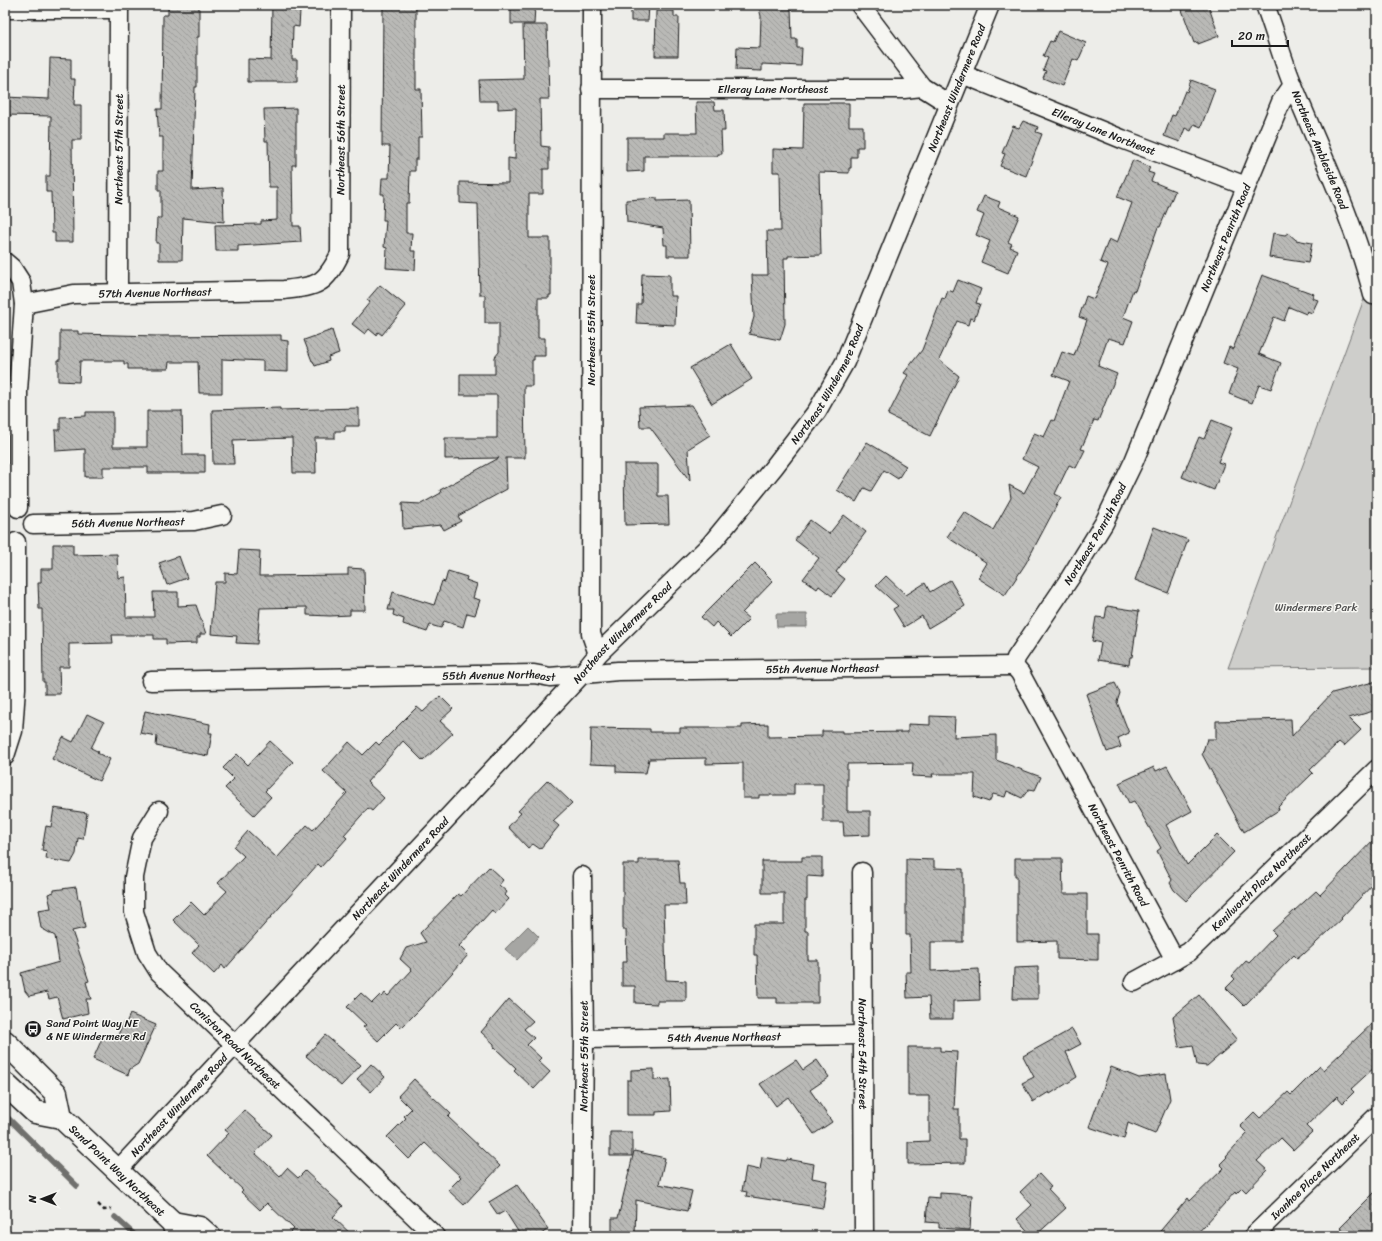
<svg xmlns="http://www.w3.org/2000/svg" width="1382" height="1241" font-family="Sriracha,sans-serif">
  <defs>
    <pattern id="building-back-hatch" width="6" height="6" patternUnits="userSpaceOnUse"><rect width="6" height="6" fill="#b9b9b6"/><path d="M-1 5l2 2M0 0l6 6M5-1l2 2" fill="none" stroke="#9e9e9c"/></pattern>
  </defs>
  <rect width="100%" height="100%" fill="#edede9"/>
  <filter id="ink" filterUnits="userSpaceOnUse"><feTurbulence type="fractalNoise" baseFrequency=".025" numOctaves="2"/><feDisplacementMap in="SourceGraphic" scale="8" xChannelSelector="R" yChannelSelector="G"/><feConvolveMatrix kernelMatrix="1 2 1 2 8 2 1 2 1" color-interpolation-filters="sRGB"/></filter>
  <g filter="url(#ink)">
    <path fill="#cececb" stroke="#757574" d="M 1377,286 L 1377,667 L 1228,668 L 1367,291 Z"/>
    <path fill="#a6a6a3" stroke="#6f6f6d" d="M 776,614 L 807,614 L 807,627 L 777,627 Z
      M 528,926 L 539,937 L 517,960 L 505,949 Z"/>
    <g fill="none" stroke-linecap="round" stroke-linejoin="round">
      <path stroke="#6f6f6d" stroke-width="5.5" d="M 5,1115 L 77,1186
        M 115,1217 L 136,1236"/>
    </g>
    <path fill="url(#building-back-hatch)" stroke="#1c1c1c" d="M 168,5 L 199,5 L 199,37 L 197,37 L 197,87 L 195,87 L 192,190 L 223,188 L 224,222 L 183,218 L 182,260 L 159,260 L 159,243 L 156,243 L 157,218 L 161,218 L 161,190 L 158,190 L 158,171 L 163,171 L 163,137 L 159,137 L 157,109 L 162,109 L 163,15 L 168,15 Z
      M 272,5 L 296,5 L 295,11 L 300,11 L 299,27 L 293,26 L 292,60 L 297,60 L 297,82 L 248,82 L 248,59 L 271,60 Z
      M 383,5 L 416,5 L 416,89 L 421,89 L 422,137 L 418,137 L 418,159 L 415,159 L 415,171 L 410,171 L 409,203 L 406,203 L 406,233 L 412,233 L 411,251 L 416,251 L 415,270 L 386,268 L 387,248 L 384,247 L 386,220 L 383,220 L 384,194 L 381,194 L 382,178 L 389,178 L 390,146 L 382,146 Z
      M 631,5 L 649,5 L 648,21 L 631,21 Z
      M 758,5 L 782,5 L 783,8 L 791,8 L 792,39 L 797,39 L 797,48 L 802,48 L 801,66 L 762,64 L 762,71 L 736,70 L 737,47 L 760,48 L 761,16 Z
      M 1196,5 L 1208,5 L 1219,36 L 1198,44 L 1198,42 L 1194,43 L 1182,10 Z
      M 511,6 L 535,6 L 534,24 L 511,24 Z
      M 656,11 L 674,11 L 674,17 L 679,17 L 678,56 L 655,56 Z
      M 523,25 L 547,25 L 549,99 L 540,99 L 541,146 L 549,147 L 549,169 L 543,169 L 543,194 L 529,194 L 529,238 L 550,238 L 550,280 L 551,280 L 551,295 L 549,295 L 549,298 L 538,298 L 538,338 L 545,338 L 545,356 L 534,356 L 534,360 L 532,360 L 532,386 L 524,386 L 525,458 L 506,458 L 507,489 L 458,516 L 461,521 L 444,530 L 441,525 L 403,529 L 402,503 L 421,504 L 441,493 L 440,490 L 499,458 L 445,459 L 445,438 L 497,438 L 497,395 L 460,395 L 460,374 L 495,374 L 495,357 L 499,352 L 499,323 L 485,323 L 485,295 L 480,295 L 478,204 L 460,203 L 460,182 L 508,183 L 508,158 L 515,159 L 516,108 L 498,109 L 498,101 L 480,101 L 479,80 L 524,79 Z
      M 1058,31 L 1086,43 L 1078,61 L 1073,59 L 1062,86 L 1043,78 L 1046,71 L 1043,70 L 1048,58 L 1043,56 L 1050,41 L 1053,42 Z
      M 50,58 L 71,59 L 71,79 L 75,79 L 74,105 L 81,105 L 81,140 L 72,140 L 73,242 L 55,242 L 55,233 L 52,233 L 51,192 L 46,192 L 46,176 L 50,176 L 51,116 L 5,115 L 5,97 L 49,99 Z
      M 1191,80 L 1215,89 L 1201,127 L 1194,124 L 1191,131 L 1185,128 L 1180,142 L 1164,136 L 1172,115 L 1175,116 L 1185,91 L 1187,92 Z
      M 696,102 L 714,102 L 715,110 L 724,110 L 725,131 L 721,131 L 722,154 L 718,154 L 718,156 L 644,156 L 644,171 L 627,172 L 627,137 L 664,137 L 664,133 L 697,133 Z
      M 804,103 L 849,103 L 849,126 L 863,126 L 863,147 L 857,147 L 857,157 L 851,157 L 851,168 L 849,168 L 849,173 L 819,172 L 821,255 L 788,256 L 788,258 L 784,258 L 785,324 L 780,340 L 749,334 L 754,317 L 752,275 L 768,275 L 767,231 L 781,231 L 780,172 L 773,172 L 773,149 L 803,150 Z
      M 296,108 L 296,165 L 292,165 L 293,226 L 300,226 L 301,242 L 238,246 L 238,251 L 216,251 L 215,225 L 261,224 L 261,221 L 277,220 L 277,187 L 269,187 L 268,141 L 265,141 L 264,109 Z
      M 1023,121 L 1038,127 L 1036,132 L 1042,134 L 1026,176 L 1000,166 L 1005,154 L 1002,153 L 1013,126 L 1019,128 Z
      M 1133,160 L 1150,167 L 1148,172 L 1154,174 L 1151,181 L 1175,191 L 1160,227 L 1158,227 L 1135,291 L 1133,290 L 1123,317 L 1133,321 L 1125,343 L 1108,338 L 1098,366 L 1117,374 L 1098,421 L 1094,420 L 1081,449 L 1085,450 L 1076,468 L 1069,465 L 1055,494 L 1061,497 L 1026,563 L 1005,595 L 978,578 L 987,563 L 947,537 L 964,512 L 993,530 L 1011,498 L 1009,485 L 1024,493 L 1038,467 L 1022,459 L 1034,433 L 1044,437 L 1052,420 L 1054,421 L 1069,381 L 1053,375 L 1062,352 L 1074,356 L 1087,320 L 1079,317 L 1086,296 L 1094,299 L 1108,265 L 1100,262 L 1109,239 L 1117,243 L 1132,203 L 1117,197 Z
      M 984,196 L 1000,202 L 998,207 L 1019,216 L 1008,242 L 1012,244 L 1010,247 L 1017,250 L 1008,273 L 981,262 L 990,241 L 976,235 L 984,215 L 977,212 Z
      M 657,198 L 657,201 L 689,200 L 690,256 L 667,256 L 667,245 L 664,245 L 663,228 L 627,222 L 626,200 Z
      M 1273,233 L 1285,235 L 1288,233 L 1296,240 L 1312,243 L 1308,263 L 1269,257 Z
      M 642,274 L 670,275 L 670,296 L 676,296 L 675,325 L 636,323 L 637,304 L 641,304 Z
      M 1262,275 L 1314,294 L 1312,298 L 1318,300 L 1312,313 L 1307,311 L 1306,314 L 1289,307 L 1284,321 L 1274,317 L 1259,354 L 1281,363 L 1271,389 L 1259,385 L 1252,403 L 1229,394 L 1238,369 L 1223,363 L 1229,347 L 1233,349 Z
      M 958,280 L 981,289 L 976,303 L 980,304 L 974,320 L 970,318 L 968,325 L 957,321 L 939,360 L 959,376 L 930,436 L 888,415 L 908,375 L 904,373 L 922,350 L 942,298 L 945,299 L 948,290 L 953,292 Z
      M 380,285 L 406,306 L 382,335 L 378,332 L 376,335 L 369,329 L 365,334 L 352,324 L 370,302 L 367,300 Z
      M 332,330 L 339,353 L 328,357 L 329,361 L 315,366 L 313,361 L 312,361 L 304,340 Z
      M 60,331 L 78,331 L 78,334 L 157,336 L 281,335 L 281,340 L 288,341 L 288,372 L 263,371 L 263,361 L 222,359 L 222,393 L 199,393 L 198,362 L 169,362 L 168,369 L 128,369 L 128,364 L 124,364 L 124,361 L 80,361 L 79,382 L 58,381 L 58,360 L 60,360 Z
      M 731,344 L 752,379 L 712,404 L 690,368 Z
      M 692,405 L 710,435 L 688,449 L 690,481 L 650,427 L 640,427 L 639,407 Z
      M 280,408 L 280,410 L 359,408 L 359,426 L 345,426 L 345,431 L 335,431 L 335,438 L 315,438 L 316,473 L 293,473 L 292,438 L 233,440 L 234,464 L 213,464 L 212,410 Z
      M 147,411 L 182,411 L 183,455 L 205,455 L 205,473 L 148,473 L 148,467 L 103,467 L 103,477 L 85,477 L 85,449 L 56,451 L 55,430 L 60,430 L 60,417 L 86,416 L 86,412 L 113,412 L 113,447 L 147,447 Z
      M 1212,420 L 1232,428 L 1218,462 L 1224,464 L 1214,490 L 1182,477 L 1199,437 L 1204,439 Z
      M 867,442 L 906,466 L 898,479 L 884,470 L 871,491 L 864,488 L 856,502 L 837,490 Z
      M 624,464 L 658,464 L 658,496 L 668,496 L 669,524 L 625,525 Z
      M 844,515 L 866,532 L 836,572 L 845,579 L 832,596 L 819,586 L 817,589 L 803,579 L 819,558 L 795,540 L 810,520 L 829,534 Z
      M 1154,527 L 1188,540 L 1168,593 L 1135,580 Z
      M 53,544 L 73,544 L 73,555 L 117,554 L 118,578 L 125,577 L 126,617 L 154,617 L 153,592 L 178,592 L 178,606 L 196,605 L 206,634 L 200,634 L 200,637 L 197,637 L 197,643 L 166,644 L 166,639 L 154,639 L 154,635 L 112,635 L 113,643 L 69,644 L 69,667 L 59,667 L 60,694 L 45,694 L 45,682 L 43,682 L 42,609 L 39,609 L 38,583 L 41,583 L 41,569 L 53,569 Z
      M 239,550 L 260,551 L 259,576 L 348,575 L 348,568 L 364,569 L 365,610 L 350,610 L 350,615 L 330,616 L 307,615 L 307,607 L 260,608 L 257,644 L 236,643 L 237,636 L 211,634 L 215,582 L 225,582 L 225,573 L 237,574 Z
      M 179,556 L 187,578 L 167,585 L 159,563 Z
      M 755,563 L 773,581 L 742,613 L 749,619 L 731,637 L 716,622 L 712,627 L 701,617 Z
      M 448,571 L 467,577 L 466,580 L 477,584 L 473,598 L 480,600 L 475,615 L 467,613 L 463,627 L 444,621 L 441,628 L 430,625 L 427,632 L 403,624 L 404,619 L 393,615 L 394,610 L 388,610 L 393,592 L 434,605 L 442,581 L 445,582 Z
      M 886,576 L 906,595 L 925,583 L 930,592 L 950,580 L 965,606 L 928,628 L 922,616 L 904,627 L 893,609 L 898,606 L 876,586 Z
      M 1107,606 L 1139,611 L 1132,657 L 1130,657 L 1129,665 L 1098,660 L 1101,643 L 1092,641 L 1096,617 L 1105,618 Z
      M 1377,681 L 1377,710 L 1349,718 L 1361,730 L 1344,746 L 1339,742 L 1310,770 L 1313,773 L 1278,807 L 1279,810 L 1244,832 L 1202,754 L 1207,739 L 1216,739 L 1216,721 L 1291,719 L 1292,736 L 1332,693 Z
      M 1115,683 L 1120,693 L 1117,702 L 1129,733 L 1118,738 L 1121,747 L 1107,752 L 1086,694 Z
      M 440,696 L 453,709 L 440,721 L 453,733 L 423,761 L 403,741 L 367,782 L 384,798 L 372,811 L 368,808 L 344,835 L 347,838 L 321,867 L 318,864 L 225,969 L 222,965 L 214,974 L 192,953 L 199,945 L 173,920 L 191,902 L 204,915 L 227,891 L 218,883 L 244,856 L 234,847 L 248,831 L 277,858 L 307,825 L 313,830 L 347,793 L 323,771 L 349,742 L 363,755 L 376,742 L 379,745 L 417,707 L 423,712 Z
      M 145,711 L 210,724 L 209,733 L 212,733 L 208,756 L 156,746 L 157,736 L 140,733 Z
      M 87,714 L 104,722 L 91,748 L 99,752 L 97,753 L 110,759 L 99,781 L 52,759 L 63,737 L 73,742 Z
      M 930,716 L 955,717 L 954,737 L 996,735 L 996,760 L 1041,777 L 1035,790 L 1029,789 L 1022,798 L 1007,791 L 1005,797 L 993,794 L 989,802 L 974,797 L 975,774 L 932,774 L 933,777 L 912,776 L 913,763 L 847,764 L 847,811 L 870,811 L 870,835 L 844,836 L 843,822 L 823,822 L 823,784 L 794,784 L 794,795 L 759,795 L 759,798 L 743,798 L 743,763 L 706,764 L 706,758 L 649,759 L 646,773 L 616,772 L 616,765 L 590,764 L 591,728 L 650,729 L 650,732 L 680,732 L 680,728 L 742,728 L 742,725 L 768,724 L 768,737 L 822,736 L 822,731 L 842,731 L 842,733 L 908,732 L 908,724 L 930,725 Z
      M 270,741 L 293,762 L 265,791 L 271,797 L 254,815 L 225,788 L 234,779 L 223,768 L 237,754 L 248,765 Z
      M 1167,766 L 1192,811 L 1166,825 L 1187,865 L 1217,835 L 1234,852 L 1186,901 L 1174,890 L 1170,883 L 1172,880 L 1157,851 L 1161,848 L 1134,801 L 1129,803 L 1119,783 L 1154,767 L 1156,771 Z
      M 548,780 L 572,803 L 553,821 L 559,826 L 540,849 L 533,844 L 528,848 L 508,827 L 521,813 L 518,811 Z
      M 54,808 L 87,813 L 83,839 L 78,838 L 76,854 L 71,863 L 46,859 L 47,851 L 42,850 L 46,826 L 51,827 Z
      M 1377,836 L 1377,880 L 1341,918 L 1342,919 L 1304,954 L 1303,953 L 1297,958 L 1294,955 L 1244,1006 L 1226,988 L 1235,979 L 1232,976 L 1246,961 L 1249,963 L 1276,935 L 1272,931 L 1316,891 L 1320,895 Z
      M 802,857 L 822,857 L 822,877 L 807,876 L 807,900 L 805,900 L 805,931 L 808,931 L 808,960 L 818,960 L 818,1003 L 777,1003 L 777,998 L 758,998 L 757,955 L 754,955 L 754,924 L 784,924 L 784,893 L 762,893 L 762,861 L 802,861 Z
      M 1015,858 L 1062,858 L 1063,894 L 1087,894 L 1087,934 L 1098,934 L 1098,960 L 1057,959 L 1057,941 L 1017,942 L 1017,876 L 1015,876 Z
      M 906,859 L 934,860 L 934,868 L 963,869 L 963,942 L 931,942 L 931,971 L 979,969 L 980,1000 L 953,1001 L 953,1019 L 930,1019 L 929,997 L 907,998 L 906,972 L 911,972 L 910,935 L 906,935 Z
      M 639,860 L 678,860 L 680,883 L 685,883 L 686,905 L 664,905 L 666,980 L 686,981 L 686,1001 L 657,1001 L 657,1004 L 635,1003 L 635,986 L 622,986 L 622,962 L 627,962 L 626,930 L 623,930 L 623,864 L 639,864 Z
      M 489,867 L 503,880 L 499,885 L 507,892 L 505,895 L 509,899 L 495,914 L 492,910 L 459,946 L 468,955 L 420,1009 L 401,1028 L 396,1023 L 378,1041 L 363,1027 L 366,1025 L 347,1007 L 361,993 L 372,1003 L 380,995 L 382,997 L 385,993 L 388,996 L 412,970 L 400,959 L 406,948 L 426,942 L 420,933 L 458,894 L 461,896 Z
      M 76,887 L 78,899 L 80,899 L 85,928 L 72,931 L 89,981 L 86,982 L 91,999 L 86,999 L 88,1013 L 63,1019 L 57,997 L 49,999 L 47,992 L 29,996 L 25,991 L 21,973 L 59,962 L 55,936 L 41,928 L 38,910 L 51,908 L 48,894 L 54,892 L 54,890 Z
      M 1038,967 L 1038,999 L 1013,999 L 1014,968 Z
      M 1199,995 L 1237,1040 L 1207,1066 L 1197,1065 L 1193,1045 L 1179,1047 L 1173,1017 Z
      M 509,999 L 533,1021 L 524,1029 L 534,1038 L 527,1045 L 541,1058 L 538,1061 L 550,1072 L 534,1089 L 514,1070 L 516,1068 L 494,1047 L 494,1044 L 481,1032 Z
      M 130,1014 L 156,1025 L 138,1064 L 130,1069 L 128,1075 L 93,1059 L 104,1034 L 116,1039 L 124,1022 L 126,1023 Z
      M 1377,1019 L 1377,1065 L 1351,1089 L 1354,1092 L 1343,1103 L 1337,1096 L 1306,1126 L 1312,1132 L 1293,1150 L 1281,1138 L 1257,1161 L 1267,1170 L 1246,1192 L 1242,1188 L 1236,1194 L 1235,1192 L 1195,1236 L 1156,1236 L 1188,1198 L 1190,1201 L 1224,1168 L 1220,1164 L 1227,1157 L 1226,1156 L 1247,1133 L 1240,1126 L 1254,1112 L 1260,1118 L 1288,1092 L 1291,1095 L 1320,1066 L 1323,1070 Z
      M 1072,1029 L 1081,1044 L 1066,1052 L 1077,1077 L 1050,1094 L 1049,1092 L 1033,1102 L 1022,1083 L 1034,1077 L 1023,1056 Z
      M 325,1035 L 361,1065 L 341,1086 L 306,1056 Z
      M 908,1047 L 940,1047 L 940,1051 L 957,1052 L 954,1109 L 959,1109 L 959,1139 L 965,1139 L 965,1163 L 908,1164 L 908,1142 L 929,1141 L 929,1096 L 908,1096 Z
      M 796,1060 L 803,1070 L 817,1060 L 829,1077 L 810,1090 L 832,1122 L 814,1134 L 788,1097 L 776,1106 L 760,1084 Z
      M 371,1064 L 385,1077 L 371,1092 L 357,1079 Z
      M 1111,1067 L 1139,1078 L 1166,1074 L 1170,1099 L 1155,1134 L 1128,1123 L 1124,1139 L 1089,1127 Z
      M 654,1069 L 654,1080 L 670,1079 L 671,1111 L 656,1112 L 656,1115 L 627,1115 L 627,1080 L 631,1080 L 631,1070 Z
      M 414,1079 L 451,1114 L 448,1117 L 500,1166 L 464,1205 L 448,1190 L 461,1177 L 425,1143 L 409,1159 L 387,1137 L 406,1118 L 404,1116 L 411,1109 L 398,1096 Z
      M 244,1110 L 272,1135 L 255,1153 L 280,1176 L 287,1168 L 298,1178 L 305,1171 L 343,1206 L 333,1217 L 353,1236 L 287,1236 L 294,1229 L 267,1203 L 260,1210 L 241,1192 L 243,1190 L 207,1156 L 229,1133 L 225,1130 Z
      M 610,1132 L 632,1132 L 632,1156 L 610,1156 Z
      M 634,1151 L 665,1158 L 659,1184 L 692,1191 L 687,1211 L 636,1200 L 635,1236 L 612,1236 L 612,1218 L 618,1218 Z
      M 762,1157 L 786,1161 L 787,1159 L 814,1164 L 812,1178 L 827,1181 L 823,1208 L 746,1196 L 747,1192 L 742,1191 L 746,1167 L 760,1170 Z
      M 1039,1174 L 1051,1187 L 1048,1189 L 1066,1208 L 1035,1236 L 1032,1236 L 1017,1219 L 1032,1205 L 1020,1192 Z
      M 517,1185 L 548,1229 L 539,1236 L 521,1236 L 505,1211 L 498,1215 L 489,1202 Z
      M 1377,1190 L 1377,1236 L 1350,1236 L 1340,1227 Z
      M 940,1193 L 972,1195 L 970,1230 L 939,1228 L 939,1223 L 926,1222 L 928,1197 L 940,1198 Z"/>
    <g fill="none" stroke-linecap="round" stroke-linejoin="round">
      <g stroke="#1c1c1c" stroke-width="12">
        <path id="lane" d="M 5,391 L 18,391"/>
      </g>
      <g stroke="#1c1c1c" stroke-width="21">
        <g id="street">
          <path d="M 592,5 L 591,634 L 598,654"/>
          <path d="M 860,5 L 922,87 L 949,104"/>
          <path id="s1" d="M 1265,5 C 1275,31 1282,59 1293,85 C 1321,154 1355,223 1373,295"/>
          <path d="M 5,9 L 119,9"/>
          <path id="s2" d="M 962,74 L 1122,139 L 1246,186"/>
          <path id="s3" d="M 591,89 L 904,89 L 922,87"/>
          <path d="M 5,262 L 12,268 L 21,282 L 24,304 L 18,391 L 18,508"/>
          <path id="s4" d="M 118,293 L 119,5"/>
          <path id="s5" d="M 24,304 L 74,294 L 284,290 C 317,286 324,286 340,254 L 341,5"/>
          <path id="s6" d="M 33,524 L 194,521 L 222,515"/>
          <path id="s7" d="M 151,681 L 534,674 L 550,677 L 618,671 L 1014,666"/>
          <path d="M 5,756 L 13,731 L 16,688 L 16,542"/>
          <path id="s8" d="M 159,811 L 142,838 L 134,877 L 134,912 L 147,953 L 159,972 L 435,1236"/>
          <path id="s9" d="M 862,872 L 864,1236"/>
          <path id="s10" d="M 1175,960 L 1020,673 L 1014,666 L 1016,658 L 1070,578 L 1104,523 L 1134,461 L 1281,102 L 1293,85"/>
          <path id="s11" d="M 1134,982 L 1189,952 L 1377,769"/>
          <path id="s12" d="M 584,1039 L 863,1035"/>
          <path id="s13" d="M 118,1170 L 581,675 L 598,654 L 711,544 L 774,467 L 817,411 L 845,362 L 990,5"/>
          <path id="s14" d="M 582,1236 L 584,1039 L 582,876"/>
          <path id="s15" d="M 1253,1236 L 1377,1116"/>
        </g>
      </g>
      <g stroke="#1c1c1c" stroke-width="25">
        <g id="primary">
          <path d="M 5,1042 L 56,1093 L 61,1117"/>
          <path id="s16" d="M 5,1084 L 35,1112 L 61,1117 L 173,1223 L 177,1236"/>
          <path d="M 173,1223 L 200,1228 L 209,1236"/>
        </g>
      </g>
      <path stroke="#1c1c1c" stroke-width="2.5" stroke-dasharray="4 3" stroke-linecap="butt" d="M 98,1204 L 104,1210 L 112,1209"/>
      <use href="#lane" stroke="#f6f6f2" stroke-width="9"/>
      <use href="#street" stroke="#f6f6f2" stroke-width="18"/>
      <use href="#primary" stroke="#f6f6f2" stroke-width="22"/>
    </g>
  </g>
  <defs>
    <g id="bus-disc" transform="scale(0.9)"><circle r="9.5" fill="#1c1c1c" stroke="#f6f6f2"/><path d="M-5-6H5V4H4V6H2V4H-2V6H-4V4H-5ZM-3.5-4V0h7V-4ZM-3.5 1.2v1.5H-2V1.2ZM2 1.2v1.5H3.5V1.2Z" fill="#fff"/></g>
  </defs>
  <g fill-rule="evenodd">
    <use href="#bus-disc" x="33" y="1029"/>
  </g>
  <g text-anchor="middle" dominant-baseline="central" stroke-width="3" stroke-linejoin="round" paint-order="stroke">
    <g font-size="11" fill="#1c1c1c" stroke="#f6f6f2">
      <text stroke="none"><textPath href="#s13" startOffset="1385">Northeast Windermere Road</textPath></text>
      <text stroke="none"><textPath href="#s3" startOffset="182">Elleray Lane Northeast</textPath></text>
      <text stroke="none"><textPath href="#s2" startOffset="153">Elleray Lane Northeast</textPath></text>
      <text stroke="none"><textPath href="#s5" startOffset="447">Northeast 56th Street</textPath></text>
      <text stroke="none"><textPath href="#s4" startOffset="144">Northeast 57th Street</textPath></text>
      <text stroke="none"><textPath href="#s1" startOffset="155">Northeast Ambleside Road</textPath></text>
      <text stroke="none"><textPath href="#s10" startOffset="815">Northeast Penrith Road</textPath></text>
      <text stroke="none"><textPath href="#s5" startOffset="132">57th Avenue Northeast</textPath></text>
      <text transform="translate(591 330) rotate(-90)">Northeast 55th Street</text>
      <text stroke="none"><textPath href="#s13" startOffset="1061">Northeast Windermere Road</textPath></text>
      <text stroke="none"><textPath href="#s6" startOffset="95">56th Avenue Northeast</textPath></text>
      <text stroke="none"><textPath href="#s10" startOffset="491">Northeast Penrith Road</textPath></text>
      <text stroke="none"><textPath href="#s13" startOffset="737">Northeast Windermere Road</textPath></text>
      <text stroke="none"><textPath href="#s7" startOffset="672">55th Avenue Northeast</textPath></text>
      <text stroke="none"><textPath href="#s7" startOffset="348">55th Avenue Northeast</textPath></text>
      <text transform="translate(1118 855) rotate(62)">Northeast Penrith Road</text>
      <text stroke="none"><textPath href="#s13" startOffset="413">Northeast Windermere Road</textPath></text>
      <text stroke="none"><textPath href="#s11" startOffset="163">Kenilworth Place Northeast</textPath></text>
      <text stroke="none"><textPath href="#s12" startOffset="140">54th Avenue Northeast</textPath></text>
      <text stroke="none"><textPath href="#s8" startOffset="278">Coniston Road Northeast</textPath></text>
      <text stroke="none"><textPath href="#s9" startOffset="182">Northeast 54th Street</textPath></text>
      <text stroke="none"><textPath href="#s14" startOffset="180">Northeast 55th Street</textPath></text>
      <text stroke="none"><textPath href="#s13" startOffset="89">Northeast Windermere Road</textPath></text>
      <text stroke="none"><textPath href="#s16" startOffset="145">Sand Point Way Northeast</textPath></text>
      <text stroke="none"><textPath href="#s15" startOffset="86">Ivanhoe Place Northeast</textPath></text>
    </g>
    <g font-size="11" fill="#515151" stroke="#f6f6f2">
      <text x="1316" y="607">Windermere Park</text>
    </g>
    <g font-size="11" fill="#1c1c1c" stroke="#f6f6f2" text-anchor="start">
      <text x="46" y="1023">Sand Point Way NE<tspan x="46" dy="13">&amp; NE Windermere Rd</tspan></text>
    </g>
  </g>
  <rect width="1382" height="1241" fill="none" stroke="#f6f6f2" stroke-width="20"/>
  <rect x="10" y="10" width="1362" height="1221" fill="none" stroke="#1c1c1c" stroke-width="1.5" filter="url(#ink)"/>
  <g transform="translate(42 1199) rotate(270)" stroke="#f6f6f2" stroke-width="3" paint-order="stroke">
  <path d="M0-3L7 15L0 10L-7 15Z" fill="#1c1c1c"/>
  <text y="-6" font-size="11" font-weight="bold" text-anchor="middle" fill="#1c1c1c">N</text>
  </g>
  <path d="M1232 40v6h56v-6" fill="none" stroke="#1c1c1c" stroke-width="2"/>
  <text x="1238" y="40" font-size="12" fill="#1c1c1c" stroke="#f6f6f2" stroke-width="3" paint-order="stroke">20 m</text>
</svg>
